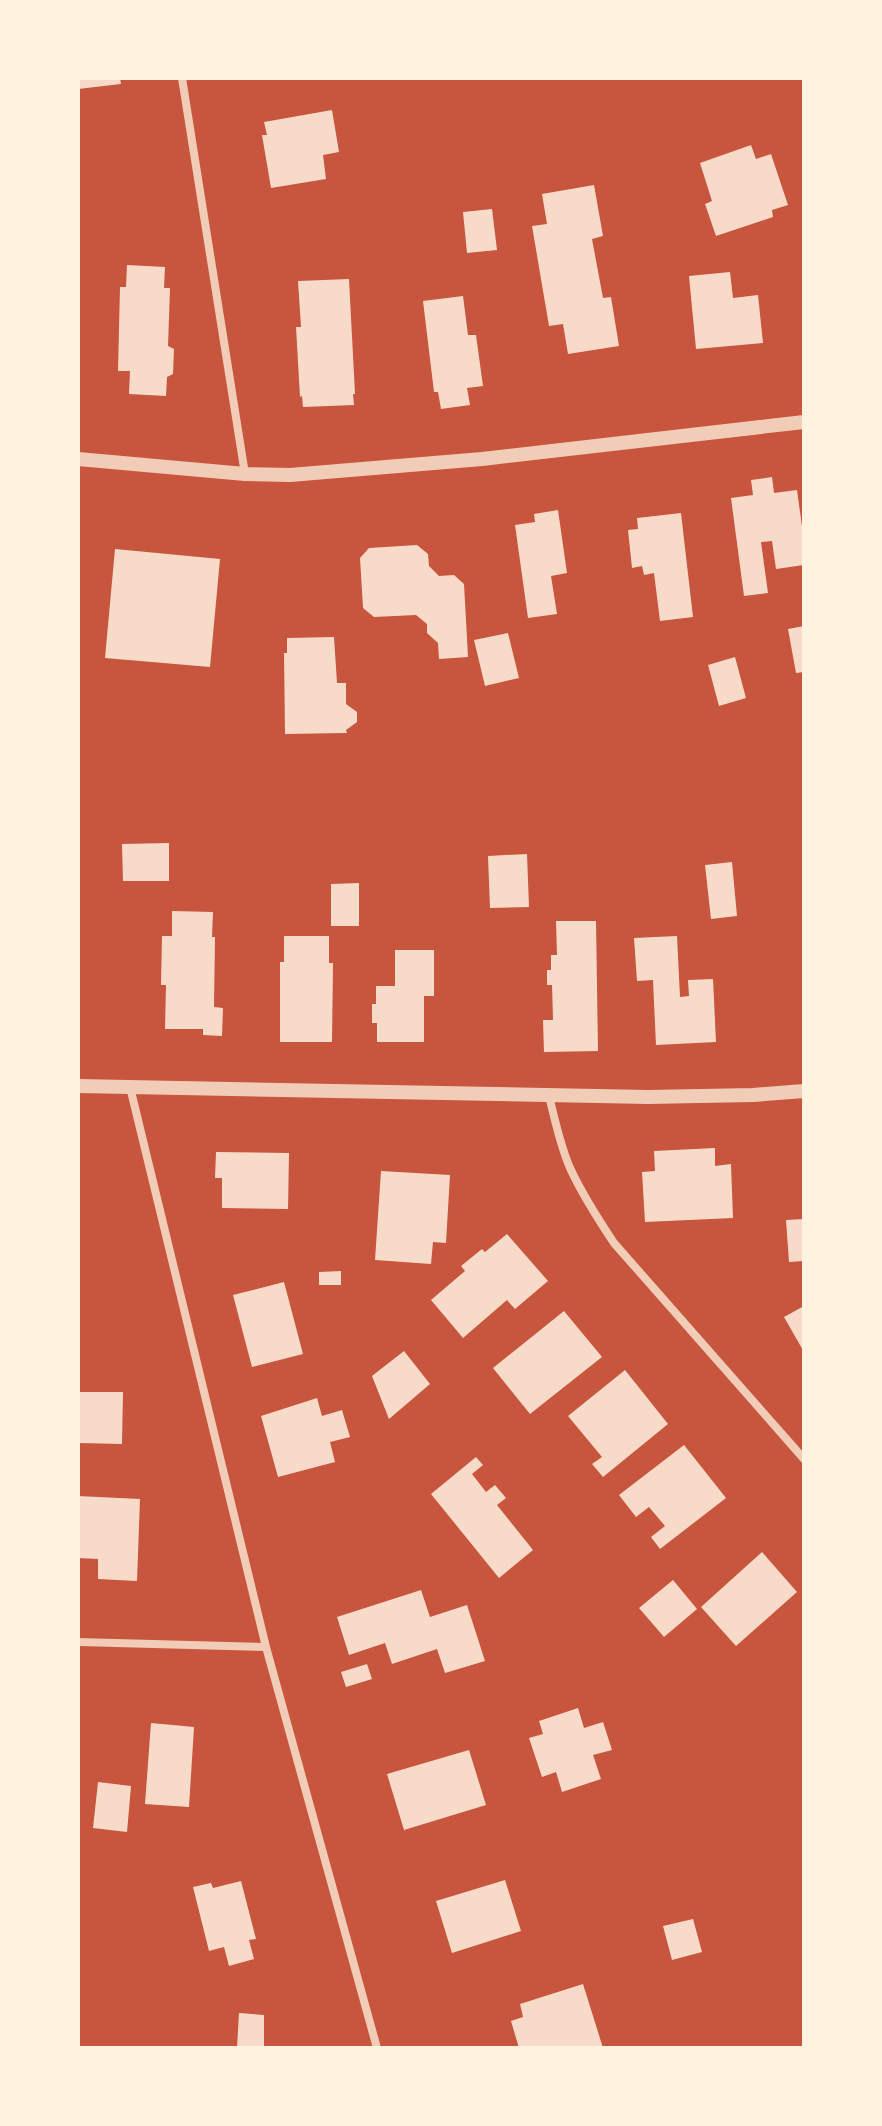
<svg xmlns="http://www.w3.org/2000/svg" width="882" height="2126" font-family="'Noto Sans',sans-serif">
  <rect width="100%" height="100%" fill="#c8553d"/>
  <path fill="#f7dbc8" d="M 78,78 L 120,78 L 121,84 L 78,89 Z
    M 332,110 L 339,152 L 323,155 L 326,179 L 271,188 L 262,135 L 267,135 L 264,122 Z
    M 751,145 L 756,159 L 771,154 L 788,205 L 772,210 L 773,217 L 716,236 L 705,204 L 712,201 L 700,163 Z
    M 594,185 L 603,236 L 592,239 L 603,298 L 611,297 L 619,346 L 568,354 L 563,324 L 549,326 L 532,226 L 547,224 L 542,194 Z
    M 492,209 L 497,250 L 467,253 L 463,212 Z
    M 127,265 L 165,267 L 164,288 L 170,288 L 168,346 L 174,349 L 173,374 L 167,377 L 166,396 L 129,394 L 130,371 L 118,371 L 120,287 L 126,287 Z
    M 730,272 L 733,298 L 758,295 L 763,343 L 696,349 L 689,276 Z
    M 349,279 L 355,394 L 353,394 L 354,405 L 303,407 L 302,396 L 300,397 L 296,327 L 301,327 L 298,281 Z
    M 463,296 L 468,335 L 476,335 L 483,386 L 467,388 L 470,405 L 441,409 L 438,392 L 434,392 L 423,301 Z
    M 772,477 L 774,493 L 797,490 L 804,541 L 804,565 L 776,569 L 772,541 L 761,542 L 768,593 L 744,596 L 731,498 L 753,495 L 751,480 Z
    M 558,510 L 567,573 L 551,576 L 557,614 L 528,618 L 515,525 L 535,522 L 534,514 Z
    M 681,513 L 693,617 L 660,621 L 654,573 L 644,575 L 642,566 L 632,568 L 628,530 L 638,529 L 637,518 Z
    M 417,545 L 428,554 L 429,566 L 439,576 L 454,575 L 464,584 L 468,657 L 439,659 L 438,643 L 427,633 L 427,624 L 416,615 L 374,617 L 363,608 L 360,558 L 369,548 Z
    M 115,549 L 220,559 L 210,667 L 105,658 Z
    M 804,626 L 804,672 L 796,673 L 788,629 Z
    M 508,633 L 519,678 L 485,686 L 474,640 Z
    M 334,637 L 337,683 L 346,683 L 346,704 L 357,712 L 357,722 L 346,730 L 347,733 L 285,734 L 284,653 L 287,653 L 287,638 Z
    M 735,657 L 746,698 L 719,706 L 708,665 Z
    M 169,843 L 169,881 L 123,881 L 122,844 Z
    M 527,854 L 529,907 L 490,908 L 488,856 Z
    M 732,862 L 737,916 L 711,919 L 705,865 Z
    M 359,883 L 359,926 L 331,926 L 331,884 Z
    M 172,911 L 213,912 L 212,937 L 215,937 L 214,1007 L 223,1008 L 222,1036 L 203,1035 L 203,1029 L 165,1029 L 166,985 L 161,985 L 162,936 L 172,936 Z
    M 556,921 L 596,921 L 598,1051 L 544,1052 L 543,1020 L 553,1020 L 552,985 L 547,985 L 547,970 L 551,970 L 551,955 L 557,955 Z
    M 284,936 L 329,936 L 329,963 L 333,963 L 332,1042 L 280,1042 L 280,962 L 284,962 Z
    M 677,936 L 680,997 L 689,996 L 688,980 L 713,979 L 716,1042 L 656,1045 L 653,980 L 637,981 L 634,938 Z
    M 395,950 L 434,950 L 434,996 L 424,996 L 424,1042 L 377,1042 L 377,1023 L 372,1023 L 372,1004 L 376,1004 L 376,986 L 395,986 Z
    M 715,1148 L 715,1166 L 731,1164 L 733,1218 L 645,1222 L 642,1172 L 655,1171 L 654,1151 Z
    M 216,1152 L 289,1153 L 288,1209 L 222,1208 L 222,1178 L 215,1178 Z
    M 381,1171 L 450,1175 L 446,1243 L 433,1242 L 431,1264 L 375,1260 Z
    M 804,1219 L 804,1261 L 789,1262 L 786,1220 Z
    M 507,1234 L 548,1281 L 515,1309 L 507,1300 L 463,1338 L 431,1300 L 465,1271 L 461,1266 L 482,1249 L 485,1252 Z
    M 341,1271 L 341,1285 L 319,1285 L 319,1272 Z
    M 284,1282 L 303,1354 L 252,1367 L 233,1295 Z
    M 804,1306 L 804,1352 L 784,1317 Z
    M 564,1311 L 602,1357 L 530,1414 L 493,1368 Z
    M 404,1351 L 430,1384 L 389,1419 L 372,1376 Z
    M 625,1370 L 668,1424 L 603,1477 L 592,1464 L 602,1457 L 568,1416 Z
    M 78,1392 L 123,1392 L 122,1444 L 78,1443 Z
    M 317,1398 L 322,1416 L 342,1410 L 350,1437 L 330,1442 L 335,1462 L 278,1477 L 261,1416 Z
    M 684,1445 L 726,1498 L 660,1549 L 651,1537 L 665,1526 L 649,1507 L 636,1517 L 619,1495 Z
    M 476,1457 L 483,1465 L 472,1474 L 486,1492 L 495,1485 L 506,1498 L 497,1505 L 533,1550 L 499,1578 L 431,1494 Z
    M 78,1496 L 140,1499 L 137,1581 L 98,1579 L 98,1559 L 78,1558 Z
    M 762,1552 L 797,1592 L 736,1646 L 701,1607 Z
    M 673,1580 L 697,1609 L 664,1637 L 639,1608 Z
    M 421,1590 L 430,1617 L 467,1605 L 485,1661 L 445,1673 L 437,1649 L 392,1664 L 385,1643 L 349,1655 L 337,1617 Z
    M 367,1664 L 372,1679 L 346,1687 L 341,1672 Z
    M 578,1708 L 584,1728 L 603,1722 L 612,1750 L 593,1755 L 601,1779 L 562,1792 L 556,1772 L 542,1777 L 529,1738 L 543,1734 L 539,1721 Z
    M 151,1723 L 194,1727 L 189,1807 L 145,1804 Z
    M 469,1750 L 486,1805 L 404,1830 L 387,1774 Z
    M 98,1782 L 131,1786 L 127,1832 L 93,1828 Z
    M 505,1880 L 521,1931 L 452,1953 L 436,1901 Z
    M 241,1881 L 256,1939 L 249,1940 L 254,1959 L 229,1966 L 224,1947 L 209,1951 L 193,1887 L 211,1883 L 213,1888 Z
    M 693,1919 L 702,1952 L 672,1960 L 663,1926 Z
    M 583,1984 L 603,2048 L 519,2048 L 511,2021 L 523,2017 L 520,2004 Z
    M 239,2013 L 264,2015 L 264,2048 L 237,2048 Z"/>
  <g fill="none" stroke-linecap="round" stroke-linejoin="round">
    <path stroke="#f1ccb7" stroke-width="8" d="M 182,78 L 245,474
      M 130,1087 L 266,1647 L 377,2048
      M 549,1096 C 555,1120 560,1145 570,1168 C 582,1194 598,1219 614,1243 L 804,1459
      M 78,1642 L 266,1647"/>
    <path stroke="#f1ccb7" stroke-width="14" d="M 78,459 L 245,474 L 290,475 L 482,459 L 804,422
      M 78,1086 L 648,1097 L 753,1095 L 804,1091"/>
  </g>
  <rect width="882" height="2126" fill="none" stroke="#fff3e0" stroke-width="160"/>
</svg>
